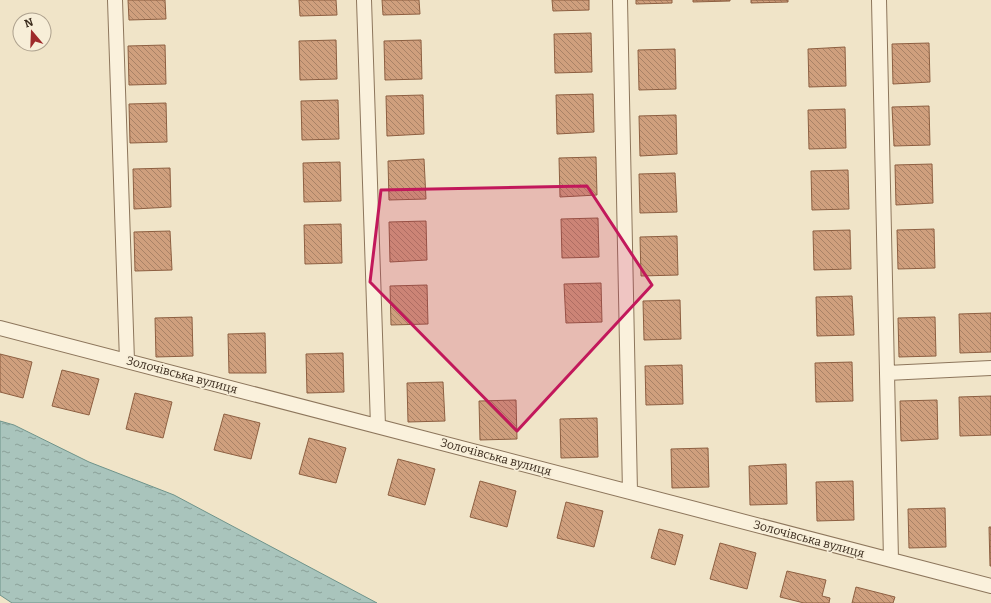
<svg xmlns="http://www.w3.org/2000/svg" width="991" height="603" font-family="Bitter,serif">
  <defs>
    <pattern id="water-ripples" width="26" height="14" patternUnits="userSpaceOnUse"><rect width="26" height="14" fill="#a9c4bc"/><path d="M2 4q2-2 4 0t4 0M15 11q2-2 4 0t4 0" fill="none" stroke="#8ba098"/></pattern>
    <pattern id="building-back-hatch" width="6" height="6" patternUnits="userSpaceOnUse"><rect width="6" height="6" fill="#cf9f7d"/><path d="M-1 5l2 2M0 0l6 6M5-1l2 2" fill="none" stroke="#a98266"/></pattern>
  </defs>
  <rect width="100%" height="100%" fill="#f0e4c8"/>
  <path fill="url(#water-ripples)" stroke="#6f938a" d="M 0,421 L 14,425 L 89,462 L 174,495 L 377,603 L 12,603 L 0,595 Z"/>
  <path fill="url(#building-back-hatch)" stroke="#8d5f41" d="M 128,0 L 165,0 L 166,19 L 129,20 Z
    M 299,0 L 336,0 L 337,15 L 300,16 Z
    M 382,0 L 419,0 L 420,14 L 383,15 Z
    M 552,0 L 589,0 L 589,10 L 553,11 Z
    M 636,0 L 672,0 L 672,3 L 636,4 Z
    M 693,0 L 730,0 L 730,1 L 693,2 Z
    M 751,0 L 788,0 L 788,2 L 751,3 Z
    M 591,33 L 592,72 L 555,73 L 554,34 Z
    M 336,40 L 337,79 L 300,80 L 299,41 Z
    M 421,40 L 422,79 L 385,80 L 384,41 Z
    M 929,43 L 930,82 L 893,84 L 892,44 Z
    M 165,45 L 166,84 L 129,85 L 128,46 Z
    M 845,47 L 846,86 L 809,87 L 808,49 Z
    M 675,49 L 676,89 L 639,90 L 638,50 Z
    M 593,94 L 594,132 L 557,134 L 556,95 Z
    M 423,95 L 424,134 L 387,136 L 386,96 Z
    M 338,100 L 339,139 L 302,140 L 301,101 Z
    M 166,103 L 167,142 L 130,143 L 129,104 Z
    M 929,106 L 930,145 L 894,146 L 892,107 Z
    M 845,109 L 846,148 L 809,149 L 808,110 Z
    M 676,115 L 677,154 L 640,156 L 639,116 Z
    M 596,157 L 597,195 L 560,197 L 559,158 Z
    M 424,159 L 426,199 L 389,200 L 388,161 Z
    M 340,162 L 341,201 L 304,202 L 303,163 Z
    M 932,164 L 933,203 L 896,205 L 895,165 Z
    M 170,168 L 171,207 L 134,209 L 133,169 Z
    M 848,170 L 849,209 L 812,210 L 811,171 Z
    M 675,173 L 677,212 L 640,213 L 639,174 Z
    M 598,218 L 599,257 L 562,258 L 561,219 Z
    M 426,221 L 427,260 L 390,262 L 389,222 Z
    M 341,224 L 342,263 L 305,264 L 304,225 Z
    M 934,229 L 935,268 L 898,269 L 897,230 Z
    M 850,230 L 851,269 L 814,270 L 813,231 Z
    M 170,231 L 172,270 L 135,271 L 134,232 Z
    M 677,236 L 678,275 L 641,276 L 640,237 Z
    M 601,283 L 602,322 L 566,323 L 564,284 Z
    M 427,285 L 428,324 L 391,325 L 390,286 Z
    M 852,296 L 854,335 L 817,336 L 816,297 Z
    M 680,300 L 681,339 L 644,340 L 643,301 Z
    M 991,313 L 991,352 L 960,353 L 959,314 Z
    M 192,317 L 193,356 L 156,357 L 155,318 Z
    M 935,317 L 936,356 L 899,357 L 898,318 Z
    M 265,333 L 266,373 L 229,373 L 228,334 Z
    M 343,353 L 344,392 L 307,393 L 306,354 Z
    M 0,354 L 32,362 L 23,398 L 0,392 Z
    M 852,362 L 853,401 L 816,402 L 815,363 Z
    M 682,365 L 683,404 L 646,405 L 645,366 Z
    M 62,370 L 99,379 L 89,415 L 52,406 Z
    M 443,382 L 445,421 L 408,422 L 407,383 Z
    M 135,393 L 172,402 L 163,438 L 126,429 Z
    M 991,396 L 991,435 L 960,436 L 959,397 Z
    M 516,400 L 517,439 L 480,440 L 479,401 Z
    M 937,400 L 938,439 L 901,441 L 900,401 Z
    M 224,414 L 260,423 L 251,459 L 214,450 Z
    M 597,418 L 598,457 L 561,458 L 560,419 Z
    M 309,438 L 346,448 L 336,483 L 299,474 Z
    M 708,448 L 709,487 L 672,488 L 671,449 Z
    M 398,459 L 435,469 L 425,505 L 388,495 Z
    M 786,464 L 787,504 L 750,505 L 749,466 Z
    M 480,481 L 516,491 L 507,527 L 470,517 Z
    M 853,481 L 854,520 L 817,521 L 816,482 Z
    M 566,502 L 603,511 L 594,547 L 557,538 Z
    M 945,508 L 946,547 L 909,548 L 908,509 Z
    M 989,527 L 991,527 L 991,566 L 990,566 Z
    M 659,529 L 683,535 L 675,565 L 651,558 Z
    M 720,543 L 756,553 L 747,589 L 710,579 Z
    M 787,571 L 826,580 L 822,596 L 830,598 L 829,603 L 804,603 L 780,597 Z
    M 856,587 L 895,597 L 893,603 L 852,603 Z"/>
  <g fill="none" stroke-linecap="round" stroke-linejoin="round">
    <g stroke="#8d765c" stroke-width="16">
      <path id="minor" d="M 115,0 L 127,361
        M 364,0 L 378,426
        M 620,0 L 630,492
        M 879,0 L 891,560
        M 0,328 L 991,586
        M 887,373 L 991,368"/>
    </g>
    <use href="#minor" stroke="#faf1dc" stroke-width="14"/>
  </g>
  <path fill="#c2185b" fill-opacity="0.2" stroke="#c2185b" stroke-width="3" stroke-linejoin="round" d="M 587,186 L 652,285 L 517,431 L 370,282 L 381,190 Z"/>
  <g text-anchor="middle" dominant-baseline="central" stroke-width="3.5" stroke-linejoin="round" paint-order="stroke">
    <g font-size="12" fill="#3d2e20" stroke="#f7eed8">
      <text transform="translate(182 375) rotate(15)">Золочівська вулиця</text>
      <text transform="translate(496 457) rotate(15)">Золочівська вулиця</text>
      <text transform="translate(809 539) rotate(15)">Золочівська вулиця</text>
    </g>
  </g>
  <g transform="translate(32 32) rotate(341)"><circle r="19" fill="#f7eed8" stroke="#ada18e"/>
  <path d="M0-3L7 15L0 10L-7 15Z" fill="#9e2a2b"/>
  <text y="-6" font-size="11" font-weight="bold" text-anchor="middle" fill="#3d2e20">N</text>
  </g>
</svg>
